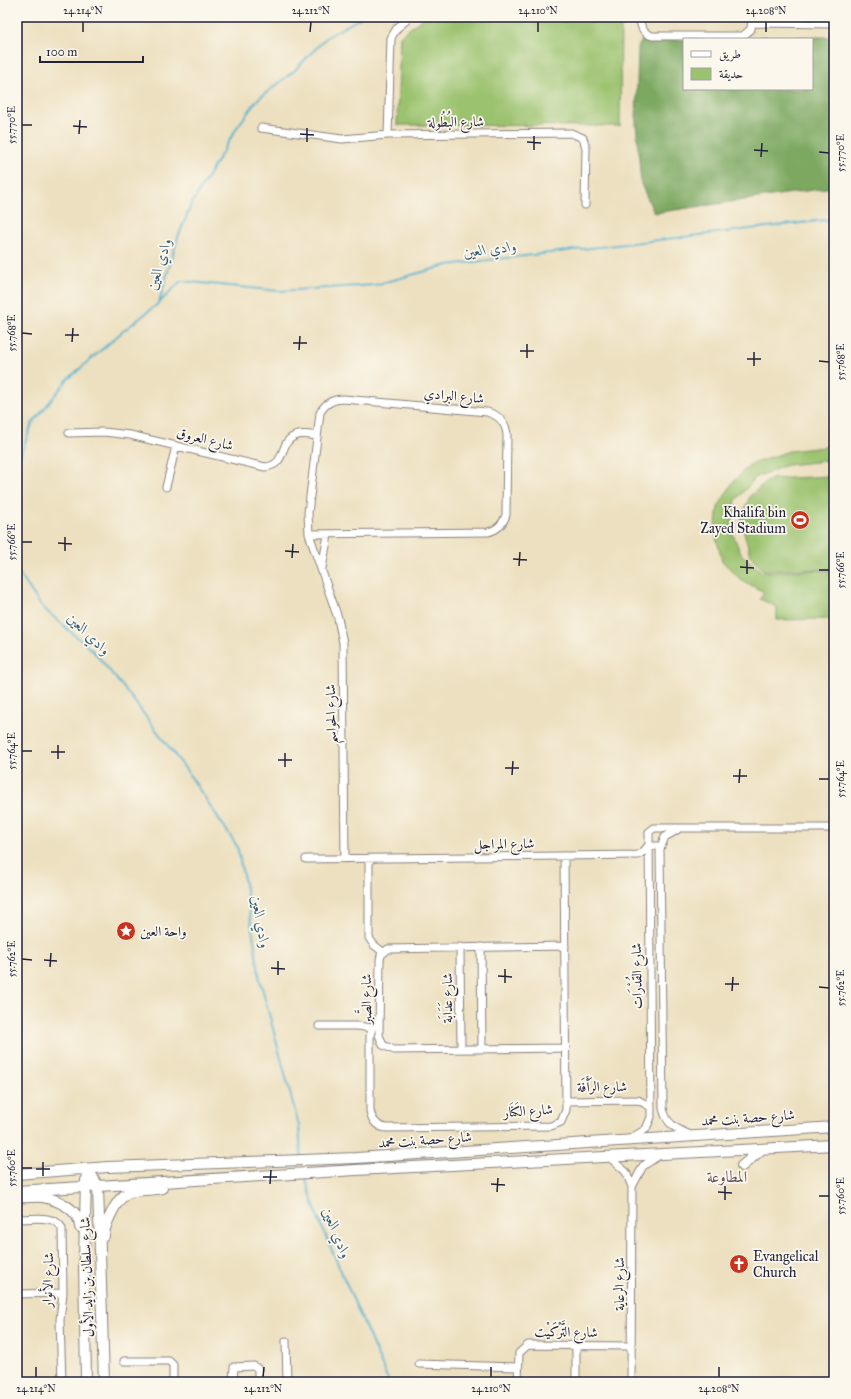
<svg xmlns="http://www.w3.org/2000/svg" width="851" height="1399" font-family="'IM FELL Great Primer',Amiri,serif">
  <rect width="100%" height="100%" fill="#fbf7ec"/>
  <filter id="ink" filterUnits="userSpaceOnUse"><feTurbulence type="fractalNoise" baseFrequency=".025" numOctaves="2"/><feDisplacementMap in="SourceGraphic" scale="8" xChannelSelector="R" yChannelSelector="G"/><feConvolveMatrix kernelMatrix="1 2 1 2 8 2 1 2 1" color-interpolation-filters="sRGB"/></filter>
  <filter id="wash" filterUnits="userSpaceOnUse"><feTurbulence type="fractalNoise" baseFrequency=".012" numOctaves="4" result="noise"/><feDisplacementMap in="SourceGraphic" scale="16" xChannelSelector="R" yChannelSelector="G"/><feGaussianBlur stdDeviation="0.9" result="paint"/><feColorMatrix in="noise" values="0 0 0 0 0 0 0 0 0 0 0 0 0 0 0 0 0 1.4 0 .05"/><feComposite in="paint" operator="in"/></filter>
  <g filter="url(#wash)">
    <rect width="100%" height="100%" fill="#ede0c0"/>
    <path fill="#9bc26e" stroke="#5e7254" d="M 424,17 L 621,17 L 620,126 L 397,125 L 400,36 Z
      M 834,446 L 834,460 L 787,465 L 756,477 L 736,500 L 731,530 L 741,554 L 762,572 L 834,570 L 834,619 L 777,620 L 777,607 L 760,599 L 764,592 L 741,580 L 722,561 L 715,533 L 718,507 L 733,482 L 749,465 L 789,451 Z
      M 834,476 L 834,569 L 763,570 L 750,555 L 741,520 L 750,496 L 769,479 Z"/>
    <path fill="#7ca861" stroke="#4f654e" d="M 761,37 L 830,37 L 834,39 L 834,187 L 654,213 L 641,184 L 636,122 L 638,47 L 643,39 L 684,40 L 684,89 L 812,89 L 812,39 L 757,39 Z"/>
    <g fill="none" stroke-linecap="round" stroke-linejoin="round">
      <path stroke="#4eb0cd" stroke-width="2" d="M 159,302 L 178,237 L 192,203 L 238,126 L 257,100 L 294,71 L 327,37 L 362,17
        M 17,464 L 32,424 L 68,379 L 122,332 L 159,303 L 181,281 L 279,291 L 375,285 L 448,265 L 834,219
        M 17,570 L 41,606 L 94,652 L 128,693 L 187,771 L 237,846 L 246,889 L 260,980 L 299,1126 L 301,1157
        M 305,1177 L 318,1218 L 389,1382"/>
    </g>
  </g>
  <g filter="url(#ink)">
    <g fill="none" stroke-linecap="round" stroke-linejoin="round">
      <g stroke="#88817e" stroke-width="9">
        <path id="minor" d="M 640,17 C 640,26 642,33 652,36 L 743,36 L 751,29 L 752,17
          M 752,23 L 834,24
          M 261,128 L 342,139 L 388,135 L 571,133 L 583,138 L 586,148 L 585,205
          M 388,135 L 391,38 L 397,28 L 410,17
          M 69,433 L 104,432 L 130,435 L 265,467 C 288,465 278,442 295,436 C 302,433 310,435 317,436
          M 166,487 L 176,446
          M 309,534 L 488,532 C 498,530 503,524 506,515 L 507,435 C 506,423 499,415 487,412 L 344,399 C 333,399 325,403 320,413 L 308,513 L 309,534 L 338,618 L 343,643 L 345,859
          M 322,568 L 328,535
          M 677,830 L 665,837 L 660,849 L 663,1108 C 666,1124 676,1129 690,1135
          M 369,858 L 369,938 L 374,945 L 383,952
          M 306,859 L 638,855 L 643,852 L 648,846 L 660,846
          M 565,946 L 388,949 L 381,955 L 380,960 L 379,1035 L 383,1045 L 394,1050 L 566,1048
          M 460,947 L 461,1049
          M 481,947 L 482,1049
          M 379,1021 L 372,1028 L 370,1036 L 370,1111 C 372,1121 377,1127 387,1128 L 551,1126 L 561,1122 L 566,1110 L 564,856
          M 319,1026 L 357,1026 L 372,1028
          M 566,1101 L 638,1100 L 651,1107
          M 630,1139 L 646,1129 L 651,1117 L 649,832 L 654,828 L 834,828
          M 609,1157 L 626,1172 L 632,1187 L 631,1382
          M 632,1187 L 643,1166 L 658,1156
          M 17,1219 C 30,1219 57,1214 62,1229 L 63,1293 L 60,1320 L 62,1382
          M 17,1294 L 63,1293
          M 286,1341 L 287,1382
          M 124,1361 L 169,1361 L 173,1365 L 173,1382
          M 419,1364 L 518,1367
          M 233,1381 L 258,1380
          M 233,1382 L 234,1367 L 254,1366 L 258,1369 L 258,1382
          M 518,1382 L 519,1353 L 528,1345 L 631,1346
          M 576,1382 L 576,1345"/>
      </g>
      <g stroke="#88817e" stroke-width="12">
        <path id="secondary" d="M 742,1166 L 762,1149
          M 82,1169 L 92,1176 L 98,1186 L 104,1382
          M 17,1174 L 108,1167 L 356,1158 L 834,1127
          M 86,1180 L 84,1262 L 86,1382
          M 17,1191 L 356,1170 L 834,1145
          M 17,1197 C 26,1198 34,1196 43,1197 C 59,1200 80,1210 80,1227
          M 104,1236 C 104,1227 108,1220 112,1212 C 126,1184 135,1193 162,1188"/>
      </g>
      <use href="#minor" stroke="#fff" stroke-width="7"/>
      <use href="#secondary" stroke="#fff" stroke-width="10"/>
    </g>
  </g>
  <path fill="none" stroke="#22223b" stroke-width="1.5" d="M 83,32 L 83,22M 310,32 L 311,22M 538,32 L 538,22M 766,32 L 766,22M 22,125 L 32,125M 73,126 L 87,127M 79,134 L 80,120M 300,134 L 314,135M 307,142 L 307,128M 527,142 L 541,143M 534,150 L 534,136M 754,150 L 768,151M 819,152 L 829,153M 761,157 L 762,143M 22,333 L 32,334M 65,335 L 79,335M 72,342 L 73,328M 293,343 L 307,343M 299,350 L 300,336M 520,351 L 534,351M 527,358 L 527,344M 747,359 L 761,359M 819,361 L 829,362M 754,366 L 754,352M 22,542 L 32,542M 58,543 L 72,544M 65,551 L 65,537M 285,551 L 299,552M 292,558 L 293,544M 513,559 L 527,560M 519,566 L 520,552M 740,567 L 754,568M 819,570 L 829,570M 747,574 L 747,560M 22,751 L 32,751M 51,752 L 65,752M 58,759 L 58,745M 278,760 L 292,760M 285,767 L 285,753M 505,768 L 519,768M 512,775 L 513,761M 733,776 L 747,776M 819,779 L 829,779M 739,783 L 740,769M 22,959 L 32,960M 44,960 L 57,961M 50,967 L 51,953M 271,968 L 285,969M 278,975 L 278,961M 498,976 L 512,977M 505,983 L 505,969M 725,984 L 739,984M 819,987 L 829,988M 732,991 L 733,977M 22,1168 L 32,1168M 36,1169 L 50,1169M 43,1176 L 43,1162M 263,1177 L 277,1177M 270,1184 L 271,1170M 491,1184 L 505,1185M 497,1192 L 498,1178M 718,1192 L 732,1193M 819,1196 L 829,1196M 725,1200 L 725,1186M 36,1377 L 36,1367M 263,1377 L 264,1367M 491,1377 L 491,1367M 719,1377 L 719,1367"/>
  <defs>
    <g id="stadium-disc" transform="scale(1)"><circle r="9.5" fill="#c8321e" stroke="#fbf7ec"/><path d="M0-5a6.5 5 0 1 0 0 10a6.5 5 0 1 0 0-10ZM-3.5-1.8h7v3.6h-7Z" fill="#fff"/></g>
    <g id="sight-disc" transform="scale(1)"><circle r="9.5" fill="#c8321e" stroke="#fbf7ec"/><path d="M0-6L1.8-2.2L6-1.7L2.9 1.2L3.7 5.4L0 3.3L-3.7 5.4L-2.9 1.2L-6-1.7L-1.8-2.2Z" fill="#fff"/></g>
    <g id="church-disc" transform="scale(1)"><circle r="9.5" fill="#c8321e" stroke="#fbf7ec"/><path d="M-1.2-6h2.4v3.5h3.3v2.4h-3.3V6h-2.4V-.1h-3.3v-2.4h3.3Z" fill="#fff"/></g>
  </defs>
  <g fill-rule="evenodd">
    <use href="#stadium-disc" x="800" y="520"/>
    <use href="#sight-disc" x="126" y="931"/>
    <use href="#church-disc" x="739" y="1264"/>
  </g>
  <g text-anchor="middle" dominant-baseline="central" stroke-width="3.5" stroke-linejoin="round" paint-order="stroke">
    <g font-size="14" fill="#22223b" stroke="#fbf7ec">
      <text transform="translate(456 122) rotate(-1)">شارع البُطُولة</text>
      <text transform="translate(454 396) rotate(5)">شارع البرادي</text>
      <text transform="translate(205 439) rotate(14)">شارع العروق</text>
      <text transform="translate(331 714) rotate(-91)">شارع الحواسم</text>
      <text transform="translate(504 844) rotate(-1)">شارع المراجل</text>
      <text transform="translate(637 976) rotate(-91)">شارع القُدْرَات</text>
      <text transform="translate(447 998) rotate(-90)">شارع عَدَابَة</text>
      <text transform="translate(366 999) rotate(-90)">شارع الصَّبر</text>
      <text transform="translate(602 1087) rotate(-1)">شارع الرَأَفَة</text>
      <text transform="translate(528 1111) rotate(-4)">شارع الكَنَار</text>
      <text transform="translate(748 1118) rotate(-4)">شارع حصة بنت محمد</text>
      <text transform="translate(425 1140) rotate(-4)">شارع حصة بنت محمد</text>
      <text transform="translate(87 1277) rotate(-92)">شارع سلطان بن زايد الأول</text>
      <text transform="translate(48 1280) rotate(-88)">شارع الأنوار</text>
      <text transform="translate(619 1284) rotate(-90)">شارع الرعاية</text>
      <text transform="translate(566 1332) rotate(1)">شارع التَّرْكَيْت</text>
    </g>
    <g font-size="14" fill="#22223b" stroke="#fbf7ec" text-anchor="start">
      <text x="786" y="512" text-anchor="end">Khalifa bin<tspan x="786" dy="16">Zayed Stadium</tspan></text>
      <text x="140" y="931">واحة العين</text>
      <text x="753" y="1256">Evangelical<tspan x="753" dy="16">Church</tspan></text>
    </g>
    <g font-size="15" font-style="italic" fill="#345b75" stroke="#fbf7ec">
      <text transform="translate(490 249) rotate(-7)">وادي العين</text>
      <text transform="translate(159 264) rotate(-73)">وادي العين</text>
      <text transform="translate(89 634) rotate(44)">وادي العين</text>
      <text transform="translate(261 922) rotate(80)">وادي العين</text>
      <text transform="translate(337 1233) rotate(68)">وادي العين</text>
    </g>
    <g font-size="16" fill="#634e5c" stroke="#fbf7ec">
      <text x="727" y="1176">المطاوعة</text>
    </g>
  </g>
  <rect width="851" height="1399" fill="none" stroke="#fbf7ec" stroke-width="44"/>
  <rect x="683" y="38" width="130" height="52" fill="#fbf7ec" stroke="#a4a2a5"/>
  <rect x="691" y="51" width="20" height="6" fill="#ffffff" stroke="#a4a2a5"/>
  <text x="719" y="58" font-size="12" fill="#22223b">طريق</text>
  <rect x="691" y="68" width="20" height="12" fill="#9bc26e" stroke="#a4a2a5"/>
  <text x="719" y="78" font-size="12" fill="#22223b">حديقة</text>
  <path d="M40 56v6h103v-6" fill="none" stroke="#22223b" stroke-width="2"/>
  <text x="46" y="56" font-size="12" fill="#22223b" stroke="#fbf7ec" stroke-width="3" paint-order="stroke">100 m</text>
  <rect x="22" y="22" width="807" height="1355" fill="none" stroke="#22223b" stroke-width="1.5"/>
  <g font-size="10" text-anchor="middle" fill="#22223b">
    <text x="83" y="14">24.214°N</text>
    <text x="311" y="14">24.212°N</text>
    <text x="538" y="14">24.210°N</text>
    <text x="766" y="14">24.208°N</text>
    <text transform="translate(11 125) rotate(-90)" y="4">55.770°E</text>
    <text transform="translate(840 153) rotate(-90)" y="4">55.770°E</text>
    <text transform="translate(11 333) rotate(-90)" y="4">55.768°E</text>
    <text transform="translate(840 362) rotate(-90)" y="4">55.768°E</text>
    <text transform="translate(11 542) rotate(-90)" y="4">55.766°E</text>
    <text transform="translate(840 570) rotate(-90)" y="4">55.766°E</text>
    <text transform="translate(11 751) rotate(-90)" y="4">55.764°E</text>
    <text transform="translate(840 779) rotate(-90)" y="4">55.764°E</text>
    <text transform="translate(11 959) rotate(-90)" y="4">55.762°E</text>
    <text transform="translate(840 988) rotate(-90)" y="4">55.762°E</text>
    <text transform="translate(11 1168) rotate(-90)" y="4">55.760°E</text>
    <text transform="translate(840 1196) rotate(-90)" y="4">55.760°E</text>
    <text x="36" y="1392">24.214°N</text>
    <text x="263" y="1392">24.212°N</text>
    <text x="491" y="1392">24.210°N</text>
    <text x="719" y="1392">24.208°N</text>
  </g>
</svg>
